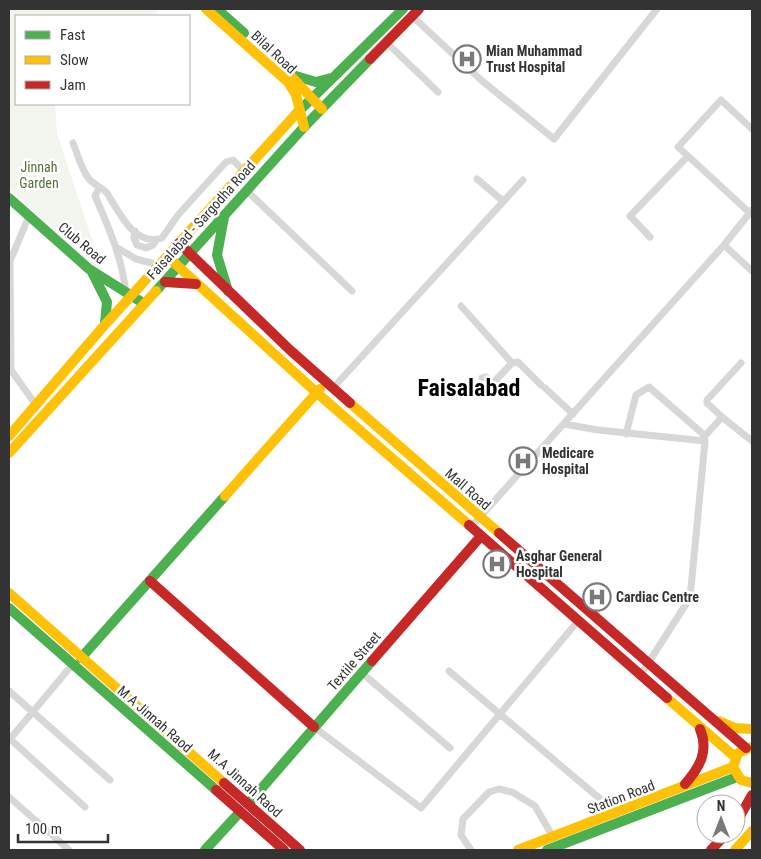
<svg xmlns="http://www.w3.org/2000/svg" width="761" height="859" font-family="'Roboto Condensed',sans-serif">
  <rect width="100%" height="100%" fill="#fff"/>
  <path fill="#f1f5ed" d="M 9,9 L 158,9 L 155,16 L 16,16 L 16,104 L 55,104 L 57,133 L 102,270 L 9,189 Z"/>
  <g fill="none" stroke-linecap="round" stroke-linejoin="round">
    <path stroke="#d7d7d7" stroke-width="7" d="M 412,16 L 481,80 L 554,139 L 657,9
      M 387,43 L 438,92
      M 73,143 C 78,155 81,169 89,179 C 94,185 103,188 107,193 C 119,212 134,247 162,238 L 178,215 L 226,162 L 233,160 L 245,172
      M 688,156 L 678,147 L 721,100 L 752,129
      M 477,179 L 503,201
      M 99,188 L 95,196 C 109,228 123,260 126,295
      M 247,191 L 352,291
      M 135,231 L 134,238 L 137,245 L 146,248 L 153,245 L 156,240
      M 650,237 L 630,216 L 688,156 L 752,215
      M 724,245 L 752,271
      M 116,247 L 136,259 L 159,265
      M 461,306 L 512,363 L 518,362 L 541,385
      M 11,370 L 36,405
      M 9,372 L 11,370 L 10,261 L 29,216
      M 482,378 L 486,377 L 493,383 L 512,363
      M 333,388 L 523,180
      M 545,388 L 573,414
      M 722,417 L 707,403 L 707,400 L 741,363
      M 564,424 L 598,430 L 705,441 L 691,588 L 686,604 L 640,676
      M 626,434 L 636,395 L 649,387 L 703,434 L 705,441
      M 704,437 L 722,417 L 752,441
      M 471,527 L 724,245 L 752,210
      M 449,671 L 605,803
      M 362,673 L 450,748
      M 9,691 L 110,780
      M 314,727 L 421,808 L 578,621
      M 9,738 L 85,807
      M 10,739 L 72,665
      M 9,797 L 69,850
      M 471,850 L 461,835 L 463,819 L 489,792 L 499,789 L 512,792 L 535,806 L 553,837"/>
    <path stroke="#4caf50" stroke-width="10" d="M 217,9 L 244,33
      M 289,74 L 316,82 L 331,78
      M 295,115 L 403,9
      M 9,198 L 89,269 L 143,303
      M 224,217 L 217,255 L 228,291
      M 91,270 L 107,302 L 105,323
      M 156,291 L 304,127 L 370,59
      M 9,608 L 216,790
      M 81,658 L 225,496
      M 248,804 L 372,661
      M 205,850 L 240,812
      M 547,850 L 737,777"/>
    <path stroke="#ffc107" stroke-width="10" d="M 206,9 L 288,82 L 296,95 L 304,127
      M 288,73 L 322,109
      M 168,257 L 317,393 L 469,525
      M 350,403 L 499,533
      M 9,436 L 102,328 L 295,115
      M 9,453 L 156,291
      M 225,496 L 320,389
      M 9,593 L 224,783
      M 667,698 L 735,757
      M 719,721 L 735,728 L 752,729
      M 752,747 L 738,753 L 733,767 L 741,780 L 752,783
      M 518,850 L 733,767
      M 735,850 L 752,831"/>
    <path stroke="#c62828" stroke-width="10" d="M 370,59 L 419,9
      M 179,243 L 290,350 L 350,403
      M 165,282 L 196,284
      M 469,525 L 667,698
      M 499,533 L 746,748
      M 150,581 L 314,727
      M 372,661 L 481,536
      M 224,783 L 300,850
      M 685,784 C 700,767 709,751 700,729
      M 216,790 L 284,850
      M 736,823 L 752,795
      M 711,850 L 726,834"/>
  </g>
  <defs>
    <g id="hospital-ring" transform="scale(1.4375)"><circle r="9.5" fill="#fff" stroke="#7a7a7a" stroke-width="1.5"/><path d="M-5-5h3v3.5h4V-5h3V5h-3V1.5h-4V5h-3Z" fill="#7a7a7a"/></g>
  </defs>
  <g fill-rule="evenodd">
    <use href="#hospital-ring" x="467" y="59"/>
    <use href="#hospital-ring" x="523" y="461"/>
    <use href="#hospital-ring" x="497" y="564"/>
    <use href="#hospital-ring" x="597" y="597"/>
  </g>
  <g text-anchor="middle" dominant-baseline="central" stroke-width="5" stroke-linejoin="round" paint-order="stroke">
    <g font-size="14" font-weight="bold" fill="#333" stroke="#fff" text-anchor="start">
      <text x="486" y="51">Mian Muhammad<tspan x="486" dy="16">Trust Hospital</tspan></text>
      <text x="542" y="453">Medicare<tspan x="542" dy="16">Hospital</tspan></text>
      <text x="516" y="556">Asghar General<tspan x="516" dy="16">Hospital</tspan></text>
      <text x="616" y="597">Cardiac Centre</text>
    </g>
    <g font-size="14" fill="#333" stroke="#fff">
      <text transform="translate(274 52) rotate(43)">Bilal Road</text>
      <text transform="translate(201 220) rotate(-48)">Faisalabad - Sargodha Road</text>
      <text transform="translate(82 243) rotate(40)">Club Road</text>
      <text transform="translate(468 489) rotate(41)">Mall Road</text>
      <text transform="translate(354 661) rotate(-49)">Textile Street</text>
      <text transform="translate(155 719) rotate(41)">M A Jinnah Raod</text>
      <text transform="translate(245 783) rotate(42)">M.A Jinnah Raod</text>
      <text transform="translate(621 797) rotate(-21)">Station Road</text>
    </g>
    <g font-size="14" fill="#56703f" stroke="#fff">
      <text x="39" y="167">Jinnah<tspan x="39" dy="16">Garden</tspan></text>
    </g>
    <g font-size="24" font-weight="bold" fill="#000" stroke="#fff">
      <text x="469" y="388">Faisalabad</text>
    </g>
  </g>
  <rect width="761" height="859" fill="none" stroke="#333333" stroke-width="20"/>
  <rect x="15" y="15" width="175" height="90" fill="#ffffff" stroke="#adadad"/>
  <rect x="25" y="31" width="25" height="8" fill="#4caf50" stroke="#adadad"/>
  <text x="60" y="40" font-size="15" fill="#333333">Fast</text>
  <rect x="25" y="56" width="25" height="8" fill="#ffc107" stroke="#adadad"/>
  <text x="60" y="65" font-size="15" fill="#333333">Slow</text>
  <rect x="25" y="81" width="25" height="8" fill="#c62828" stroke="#adadad"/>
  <text x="60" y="90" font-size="15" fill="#333333">Jam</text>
  <g transform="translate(721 819)"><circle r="24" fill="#ffffff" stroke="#adadad"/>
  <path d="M0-4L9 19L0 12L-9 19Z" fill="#7a7a7a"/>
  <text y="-8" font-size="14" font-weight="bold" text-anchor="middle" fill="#333333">N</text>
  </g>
  <path d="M18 834v8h90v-8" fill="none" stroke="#333333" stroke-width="2.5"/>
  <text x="25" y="834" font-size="15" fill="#333333" stroke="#ffffff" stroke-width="4" paint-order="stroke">100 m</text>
</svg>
